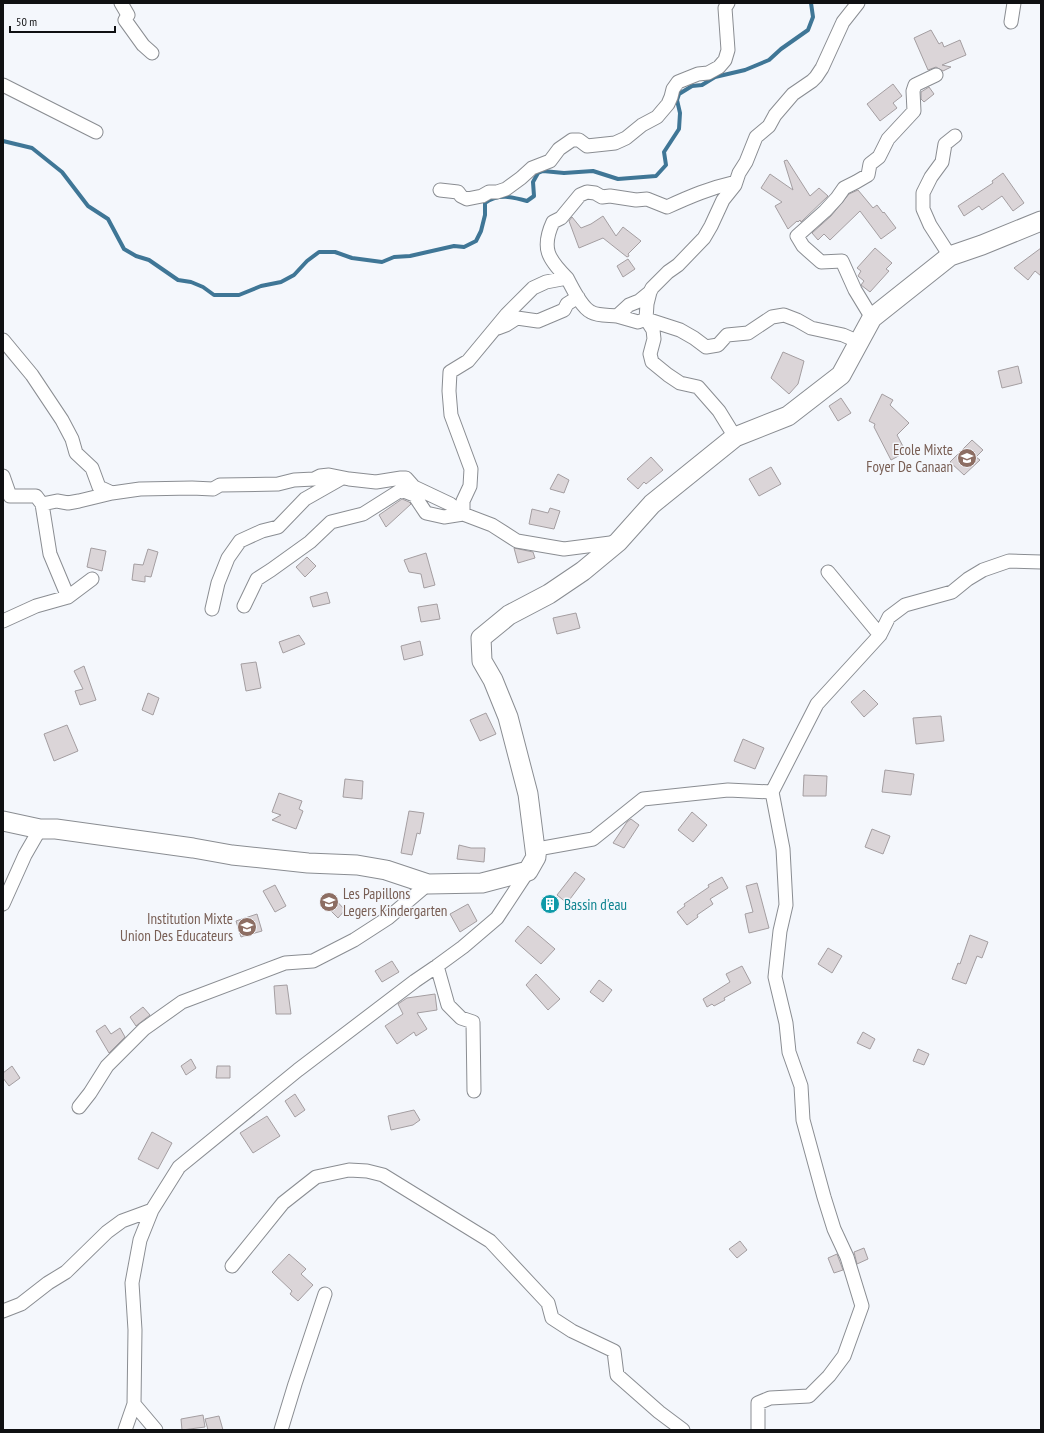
<svg xmlns="http://www.w3.org/2000/svg" width="1044" height="1433" font-family="'PT Sans Narrow',sans-serif">
  <rect width="100%" height="100%" fill="#f4f7fc"/>
  <g fill="none" stroke-linecap="round" stroke-linejoin="round">
    <path stroke="#3f7696" stroke-width="4" d="M 3,141 L 32,148 L 62,172 L 88,206 L 108,219 L 124,249 L 136,256 L 149,260 L 178,280 L 191,282 L 203,287 L 214,295 L 239,295 L 261,286 L 281,282 L 294,275 L 307,261 L 319,252 L 335,252 L 352,258 L 382,262 L 394,257 L 410,256 L 454,246 L 464,247 L 476,241 L 481,231 L 485,215 L 485,203 C 498,193 513,197 527,201 L 534,196 L 533,182 L 538,173 L 543,171 L 564,173 L 593,171 L 618,179 L 656,176 L 666,165 L 664,152 L 679,129 L 680,113 L 677,100 L 679,94 L 692,86 L 702,85 L 715,77 L 745,70 L 769,60 L 781,49 L 808,30 L 813,17 L 811,3"/>
  </g>
  <path fill="#dbd5d8" stroke="#a49ea1" d="M 931,30 L 939,44 L 942,42 L 944,47 L 960,40 L 966,55 L 942,65 L 951,67 L 943,71 L 936,67 L 928,70 L 914,38 Z
    M 893,84 L 902,96 L 893,103 L 897,108 L 880,121 L 867,104 Z
    M 929,87 L 934,94 L 924,102 L 921,99 L 921,92 Z
    M 787,160 L 810,196 L 819,188 L 828,196 L 801,222 L 800,220 L 798,222 L 797,221 L 788,229 L 775,206 L 782,202 L 761,188 L 770,174 L 793,190 L 784,161 Z
    M 1003,173 L 1024,203 L 1013,211 L 1002,196 L 982,210 L 979,206 L 964,216 L 958,206 L 993,183 L 992,181 Z
    M 858,190 L 873,208 L 877,205 L 883,213 L 884,212 L 896,228 L 881,239 L 860,211 L 830,240 L 824,234 L 818,240 L 812,233 L 831,216 L 849,194 Z
    M 603,216 L 616,236 L 623,227 L 641,241 L 628,254 L 629,256 L 627,257 L 603,238 L 579,248 L 569,221 L 572,217 L 581,228 L 591,224 Z
    M 875,248 L 892,263 L 886,269 L 889,271 L 870,292 L 861,285 L 864,281 L 858,276 L 861,271 L 857,268 Z
    M 1041,248 L 1041,276 L 1035,271 L 1028,280 L 1014,268 Z
    M 628,259 L 635,269 L 623,277 L 617,266 Z
    M 783,352 L 804,361 L 798,384 L 789,394 L 771,378 Z
    M 1018,366 L 1022,383 L 1002,388 L 998,371 Z
    M 882,394 L 893,400 L 890,405 L 909,423 L 897,435 L 906,452 L 891,460 L 874,427 L 875,424 L 869,421 Z
    M 841,398 L 851,413 L 838,421 L 829,406 Z
    M 972,440 L 983,450 L 976,457 L 980,460 L 964,475 L 950,462 Z
    M 651,457 L 663,470 L 646,484 L 644,482 L 638,489 L 627,479 Z
    M 771,467 L 781,484 L 759,496 L 749,479 Z
    M 558,474 L 569,480 L 564,493 L 550,489 Z
    M 402,499 L 409,502 L 411,504 L 386,527 L 379,515 Z
    M 550,508 L 560,511 L 554,529 L 529,524 L 532,509 L 548,513 Z
    M 91,548 L 106,551 L 102,571 L 87,567 Z
    M 514,548 L 533,552 L 535,558 L 518,563 Z
    M 148,549 L 158,552 L 151,577 L 145,576 L 145,582 L 132,580 L 134,564 L 143,565 Z
    M 426,553 L 435,585 L 424,588 L 421,574 L 409,572 L 404,560 Z
    M 307,557 L 316,566 L 305,577 L 296,567 Z
    M 327,592 L 330,603 L 313,607 L 310,597 Z
    M 437,604 L 440,619 L 421,622 L 418,607 Z
    M 576,613 L 580,628 L 557,634 L 553,618 Z
    M 299,635 L 305,644 L 283,653 L 279,642 Z
    M 420,641 L 423,655 L 404,660 L 401,646 Z
    M 256,662 L 261,688 L 246,691 L 241,664 Z
    M 84,666 L 96,700 L 80,705 L 75,691 L 83,689 L 74,671 Z
    M 864,690 L 878,704 L 864,717 L 851,702 Z
    M 148,693 L 159,698 L 153,715 L 142,710 Z
    M 486,713 L 496,734 L 480,741 L 470,720 Z
    M 941,716 L 944,741 L 916,744 L 913,718 Z
    M 67,725 L 78,751 L 54,761 L 44,734 Z
    M 743,739 L 764,748 L 755,769 L 734,761 Z
    M 885,770 L 914,774 L 911,795 L 882,792 Z
    M 804,775 L 827,776 L 826,796 L 803,796 Z
    M 345,779 L 363,781 L 362,799 L 343,797 Z
    M 279,793 L 302,801 L 299,809 L 303,811 L 296,829 L 272,820 L 281,815 L 272,812 Z
    M 409,811 L 424,813 L 420,834 L 417,833 L 412,855 L 401,853 Z
    M 692,812 L 707,825 L 693,842 L 678,830 Z
    M 631,819 L 639,825 L 624,848 L 613,843 L 627,822 Z
    M 872,829 L 890,836 L 883,854 L 865,847 Z
    M 459,845 L 471,848 L 485,848 L 484,862 L 457,859 Z
    M 575,872 L 585,879 L 567,903 L 557,895 Z
    M 722,877 L 728,888 L 710,899 L 713,904 L 697,915 L 698,917 L 687,925 L 677,912 L 685,906 L 684,904 L 709,887 L 708,885 Z
    M 757,883 L 769,928 L 749,933 L 745,914 L 753,912 L 746,886 Z
    M 275,885 L 286,906 L 275,912 L 263,891 Z
    M 331,895 L 345,910 L 338,918 L 323,903 Z
    M 468,904 L 477,921 L 460,932 L 450,914 Z
    M 257,914 L 262,931 L 241,937 L 236,921 Z
    M 528,926 L 555,949 L 541,964 L 515,941 Z
    M 970,935 L 988,942 L 982,958 L 977,956 L 966,984 L 952,979 L 958,963 L 960,964 Z
    M 828,948 L 842,956 L 832,973 L 818,964 Z
    M 392,961 L 399,972 L 382,982 L 375,971 Z
    M 742,966 L 751,983 L 724,998 L 725,1000 L 714,1006 L 712,1004 L 707,1007 L 703,999 L 730,982 L 726,974 Z
    M 536,974 L 560,999 L 548,1010 L 526,985 Z
    M 599,980 L 612,990 L 603,1002 L 590,992 Z
    M 287,985 L 291,1014 L 276,1014 L 274,986 Z
    M 435,994 L 437,1010 L 417,1013 L 427,1029 L 416,1036 L 414,1032 L 397,1044 L 385,1026 L 403,1014 L 398,1004 L 407,998 Z
    M 143,1007 L 150,1015 L 136,1026 L 130,1017 Z
    M 105,1025 L 111,1034 L 120,1028 L 125,1037 L 109,1053 L 96,1031 Z
    M 863,1032 L 875,1039 L 870,1049 L 857,1043 Z
    M 918,1049 L 929,1054 L 924,1065 L 913,1061 Z
    M 191,1059 L 196,1068 L 186,1075 L 181,1066 Z
    M 12,1066 L 20,1078 L 9,1086 L 3,1078 L 3,1073 Z
    M 217,1066 L 230,1066 L 230,1078 L 216,1078 Z
    M 295,1094 L 305,1110 L 295,1117 L 285,1101 Z
    M 414,1110 L 420,1120 L 413,1125 L 391,1130 L 388,1116 Z
    M 267,1116 L 280,1136 L 253,1153 L 240,1133 Z
    M 152,1132 L 172,1143 L 158,1169 L 138,1159 Z
    M 740,1241 L 747,1250 L 737,1258 L 729,1249 Z
    M 864,1248 L 868,1259 L 857,1264 L 854,1252 Z
    M 289,1254 L 306,1269 L 301,1274 L 313,1285 L 298,1301 L 290,1294 L 292,1291 L 272,1272 Z
    M 837,1254 L 843,1270 L 834,1273 L 828,1258 Z
    M 203,1415 L 205,1427 L 182,1430 L 181,1419 Z
    M 219,1416 L 223,1430 L 208,1430 L 205,1419 Z"/>
  <g fill="none" stroke-linecap="round" stroke-linejoin="round">
    <g stroke="#8a8d92" stroke-width="15">
      <path id="street" d="M 121,3 L 128,15 L 125,20 L 143,45 L 152,53
        M 1011,22 L 1014,3
        M 3,85 L 96,132
        M 440,190 L 458,192 L 461,196 L 467,199 L 482,196 L 489,192 L 497,192 L 506,189 L 521,178 L 532,168 L 550,161 L 559,149 L 572,140 L 579,140 L 587,146 L 615,143 L 626,138 L 642,125 L 657,117 L 668,104 L 671,97 L 673,89 L 678,82 L 698,74 L 708,73 L 719,67 L 725,60 L 728,50 L 725,8 L 728,3
        M 950,256 L 930,225 L 923,209 L 923,193 L 931,177 L 942,162 L 945,144 L 955,136
        M 567,278 C 548,259 541,248 553,222 L 561,218 L 580,195 L 587,192 L 595,193 L 602,197 L 610,196 L 636,200 L 647,199 L 667,207 C 691,196 710,188 736,182
        M 650,292 L 647,304 L 646,319 L 653,330 L 654,339 L 650,354 L 652,362 L 668,375 L 680,383 L 698,387 L 719,411 L 735,437
        M 617,316 L 638,322 L 646,319 L 680,330 L 694,338 L 706,347 L 718,345 L 727,335 L 748,333 L 772,317 L 784,315 L 797,320 L 811,328 L 843,335 L 859,342
        M 872,318 L 855,290 L 842,261 L 821,262 L 803,246 L 797,236 L 825,211 L 837,198 L 844,188 L 856,182 L 868,175 L 870,164 L 879,157 L 888,139 L 914,111 L 913,91 L 915,85 L 936,75
        M 498,328 L 506,325 L 517,318 L 538,321 L 564,310 L 567,304 L 578,297
        M 3,340 L 32,375 L 62,420 L 72,439 L 76,453 L 92,468 L 99,487 L 112,493 L 140,489 L 192,488 L 213,489 L 220,485 L 278,484 L 294,480 L 314,479 L 320,476 L 329,475 L 349,479 L 376,482 L 401,478 L 406,478 L 414,487 L 450,504 L 463,514
        M 3,476 L 10,496 L 36,496 L 42,504 L 50,554 L 68,597
        M 42,504 L 57,501 L 68,503 L 79,501 L 112,493
        M 463,514 L 463,501 L 470,486 L 471,469 L 451,415 L 449,391 L 450,372 L 468,361 L 507,314 L 533,288 L 546,282 L 567,278 C 572,287 581,307 591,312 C 598,316 609,315 617,316 L 629,305 L 639,301 L 650,292 L 652,288 L 668,272 L 678,265 L 704,238 L 711,226 L 723,200 L 735,185 L 739,173 L 746,162 L 756,137 L 769,126 L 775,115 L 793,94 L 812,81 L 816,77 L 822,68 L 843,22 L 858,3
        M 828,572 L 880,635
        M 244,606 L 257,579 L 271,570 L 310,542 L 331,522 L 363,514 L 401,490 L 414,495 L 426,513 L 444,517 L 463,514 L 492,525 L 517,541 L 564,549 L 618,542
        M 212,609 L 218,583 L 228,558 L 240,541 L 262,531 L 278,527 L 305,499 L 342,478
        M 3,621 L 36,606 L 68,597 L 92,579
        M 536,857 L 543,848 L 593,839 L 643,799 L 728,790 L 772,792 L 817,704 L 880,635 L 889,617 L 905,605 L 952,592 L 968,579 L 983,570 L 1009,561 L 1041,562
        M 3,904 L 25,855 L 40,829
        M 437,966 L 448,1005 L 461,1018 L 473,1022 L 474,1091
        M 79,1107 L 90,1093 L 107,1066 L 144,1029 L 182,1002 L 285,963 L 313,961 L 354,940 L 388,918 L 428,884
        M 232,1266 L 283,1203 L 316,1177 L 349,1170 L 367,1171 L 383,1175 L 490,1241 L 548,1303 L 552,1318 L 572,1331 L 614,1351 L 617,1375 L 659,1412 L 683,1430
        M 3,1311 L 21,1304 L 48,1283 L 66,1272 L 107,1232 L 122,1221 L 152,1210
        M 134,1404 L 156,1430
        M 125,1430 L 134,1404 L 135,1330 L 132,1283 L 140,1240 L 152,1210 L 179,1167 L 298,1070 L 415,981 L 437,966 L 463,947 L 497,918 L 528,871
        M 281,1430 L 295,1384 L 325,1294
        M 758,1430 L 758,1403 L 770,1398 L 809,1396 L 829,1376 L 844,1356 L 862,1306 L 847,1257 L 834,1229 L 824,1197 L 803,1120 L 801,1086 L 789,1052 L 786,1023 L 775,977 L 780,931 L 786,905 L 783,849 L 772,792"/>
    </g>
    <g stroke="#8a8d92" stroke-width="21">
      <path id="secondary" d="M 3,821 L 40,829 L 56,829 L 193,848 L 232,855 L 308,863 L 357,865 L 386,870 L 428,884 L 482,883 L 528,871 L 536,857 L 528,794 L 508,717 L 493,680 L 482,661 L 481,638 L 509,615 L 549,594 L 583,571 L 618,542 L 652,504 L 735,437 L 788,416 L 841,375 L 872,318 L 950,256 L 982,245 L 1041,221"/>
    </g>
    <use href="#street" stroke="#fff" stroke-width="13"/>
    <use href="#secondary" stroke="#fff" stroke-width="19"/>
  </g>
  <defs>
    <g id="school-disc" transform="scale(1)"><circle r="9.5" fill="#8d6e63" stroke="#f4f7fc"/><path d="M0-5L7-2L0 1L-7-2ZM-4 1L0 2.5L4 1V4Q0 6-4 4Z" fill="#fff"/></g>
    <g id="building-disc" transform="scale(1)"><circle r="9.5" fill="#0f9aa8" stroke="#f4f7fc"/><path d="M-4-6H4V6H1V3H-1V6H-4ZM-2.5-4.3h1.7v1.8h-1.7ZM.8-4.3h1.7v1.8H.8ZM-2.5-1h1.7V.8h-1.7ZM.8-1h1.7V.8H.8Z" fill="#fff"/></g>
  </defs>
  <g fill-rule="evenodd">
    <use href="#school-disc" x="967" y="458"/>
    <use href="#school-disc" x="329" y="902"/>
    <use href="#building-disc" x="550" y="904"/>
    <use href="#school-disc" x="247" y="927"/>
  </g>
  <g text-anchor="middle" dominant-baseline="central" stroke-width="3" stroke-linejoin="round" paint-order="stroke">
    <g font-size="15" fill="#785e54" stroke="#f4f7fc" text-anchor="end">
      <text x="953" y="449">Ecole Mixte<tspan x="953" dy="17">Foyer De Canaan</tspan></text>
      <text x="343" y="893" text-anchor="start">Les Papillons<tspan x="343" dy="17">Legers Kindergarten</tspan></text>
      <text x="233" y="918">Institution Mixte<tspan x="233" dy="17">Union Des Educateurs</tspan></text>
    </g>
    <g font-size="15" fill="#0d838f" stroke="#f4f7fc" text-anchor="start">
      <text x="564" y="904">Bassin d'eau</text>
    </g>
  </g>
  <rect width="1044" height="1433" fill="none" stroke="#0f1012" stroke-width="8"/>
  <path d="M10 26v6h105v-6" fill="none" stroke="#0f1012" stroke-width="2"/>
  <text x="16" y="26" font-size="12" fill="#0f1012" stroke="#f4f7fc" stroke-width="3" paint-order="stroke">50 m</text>
</svg>
